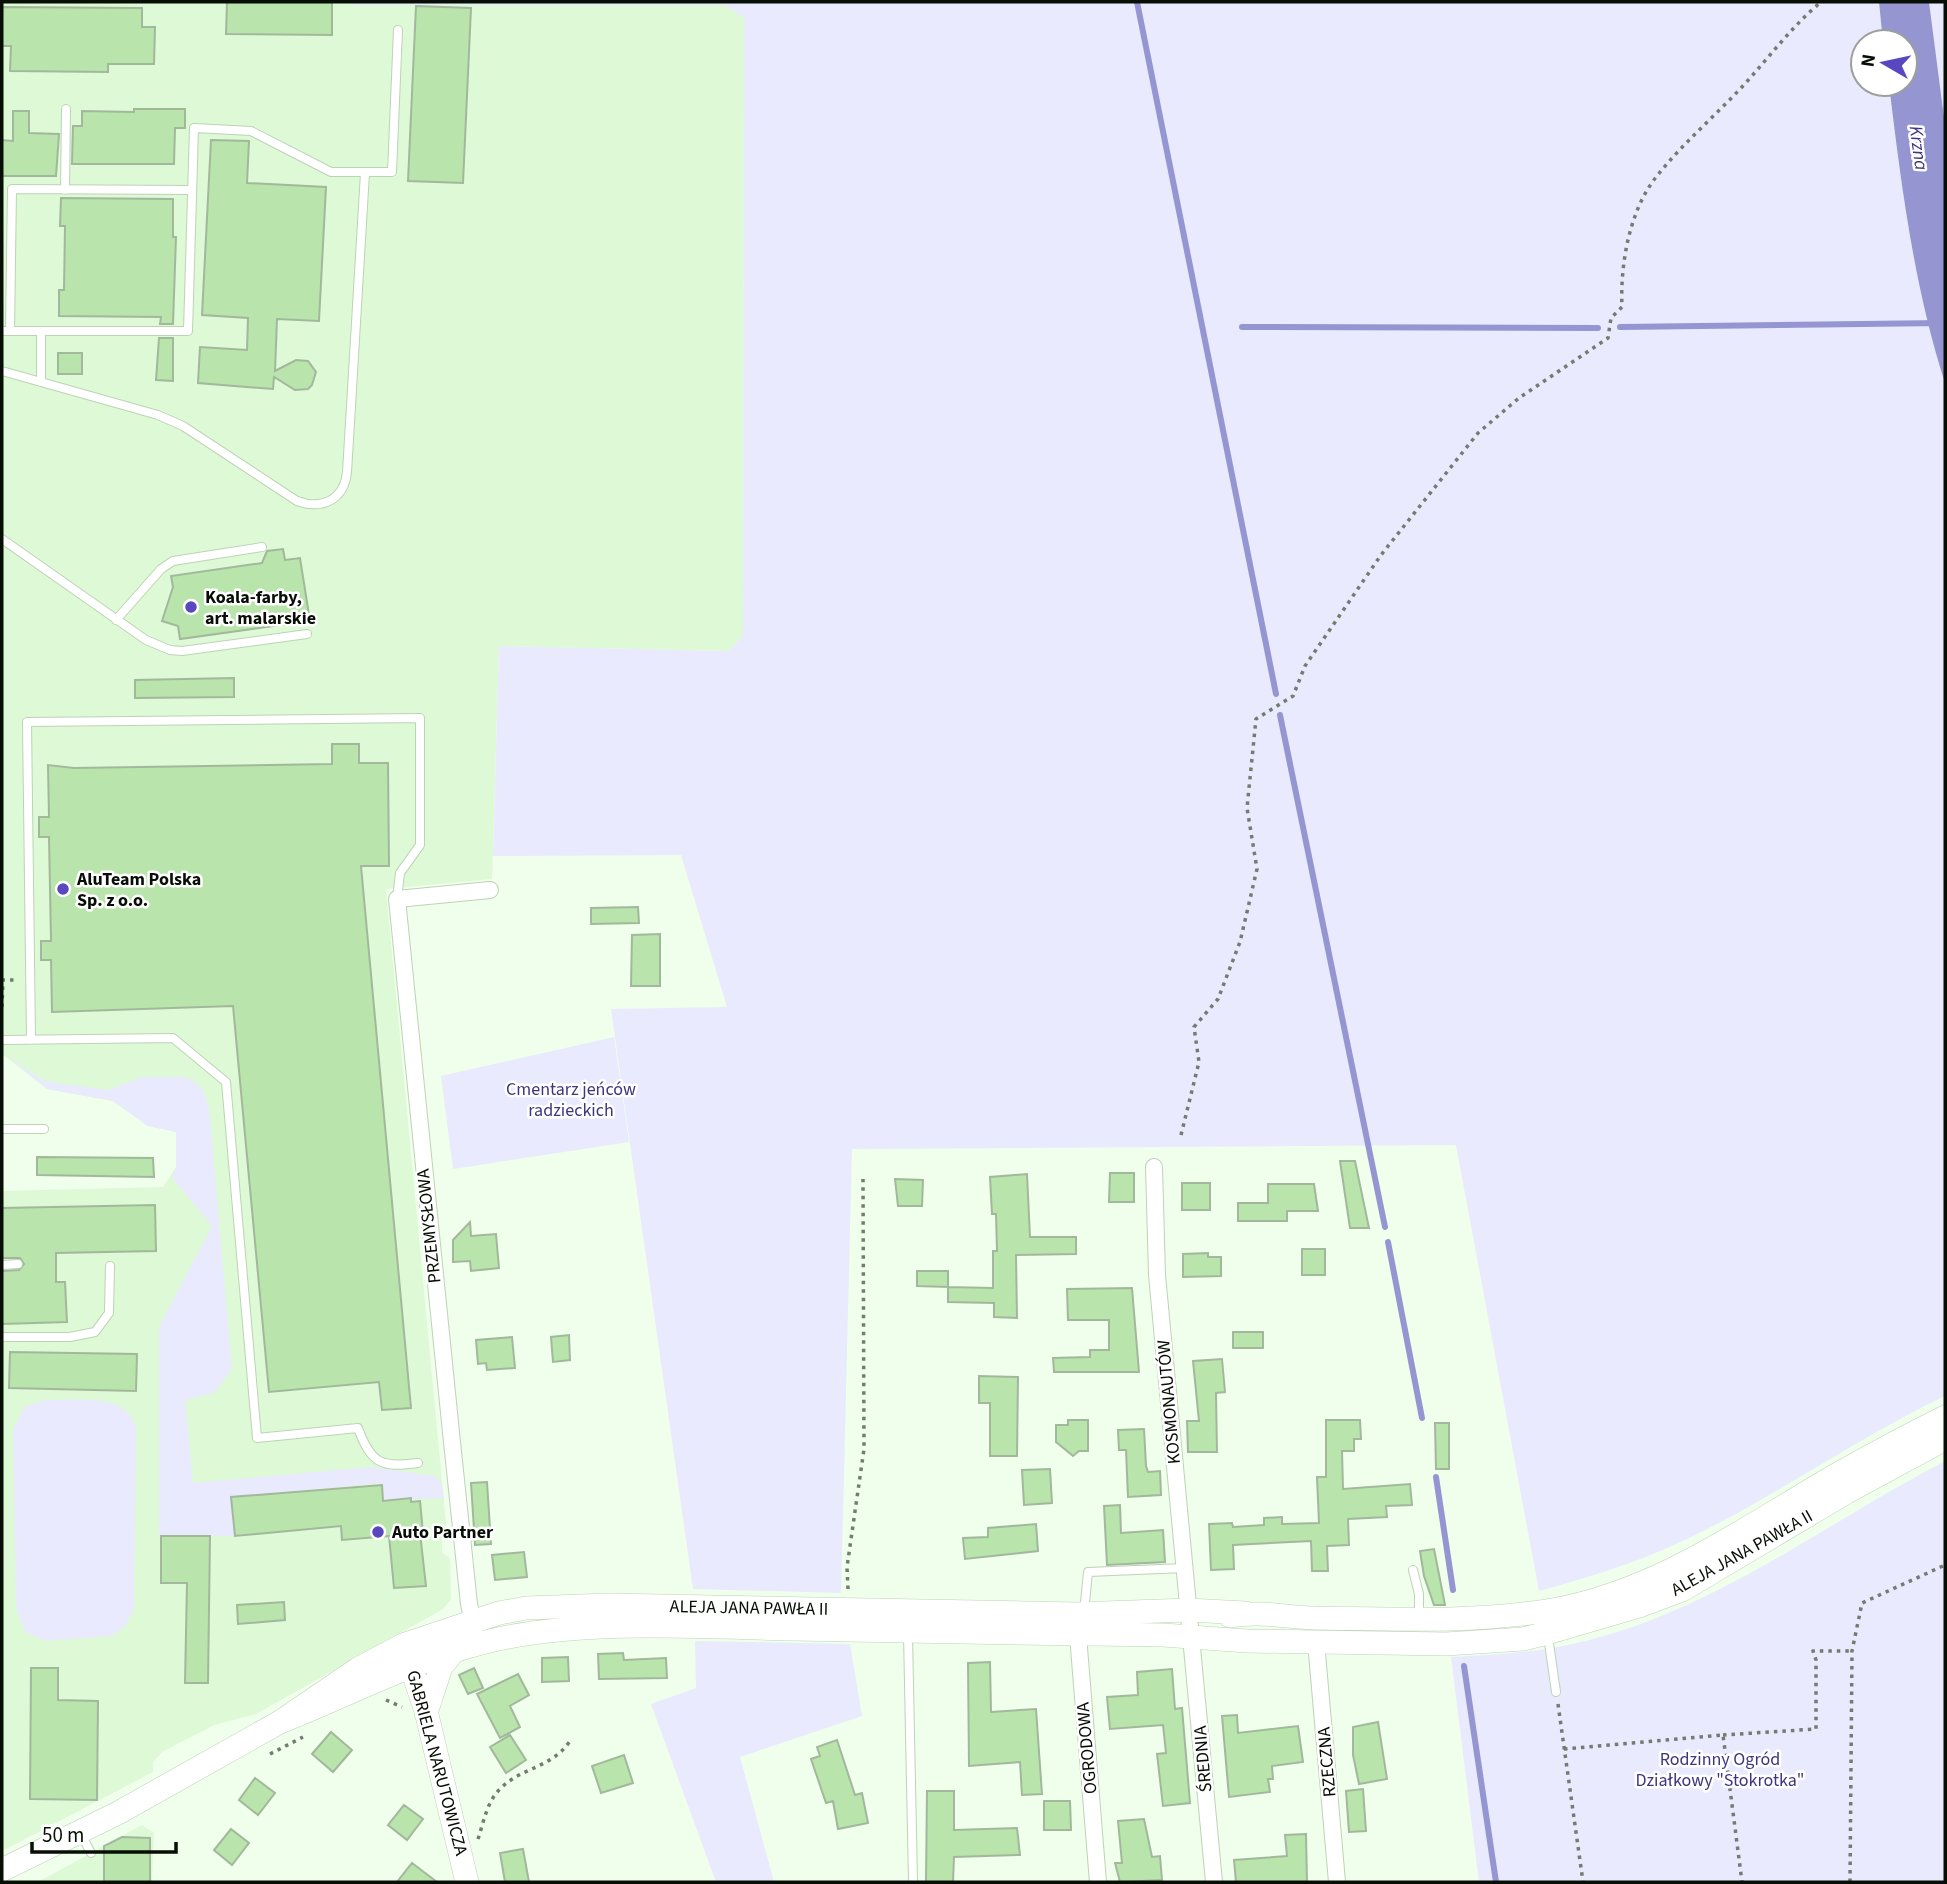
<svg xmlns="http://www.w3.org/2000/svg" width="1947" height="1884" font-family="'Source Sans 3',sans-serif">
  <rect width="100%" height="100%" fill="#f0feec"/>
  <path fill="#def9d5" d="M 2,2 L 726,5 L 744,18 L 743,636 L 728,651 L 499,646 L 492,879 L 386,889 L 447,1535 L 442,1540 L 442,1553 L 450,1558 L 451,1599 L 443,1609 L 256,1714 L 214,1725 L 162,1752 L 153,1762 L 153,1772 L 2,1851 L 2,1191 L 163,1187 L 176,1167 L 176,1132 L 148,1126 L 113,1101 L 47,1089 L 2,1054 Z
    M 142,1825 L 154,1833 L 152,1882 L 38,1882 Z"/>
  <path fill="#e9eafd" d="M 352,2 L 1879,2 L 1883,42 L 1863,42 L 1863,84 L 1889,84 C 1901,184 1914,287 1945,383 L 1945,1396 C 1857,1438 1776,1496 1689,1538 C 1642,1561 1590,1577 1539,1591 L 1456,1145 L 852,1149 L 841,1593 L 693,1589 L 611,1009 L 727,1007 L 681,855 L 493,856 L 499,646 L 728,651 L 743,636 L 744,18 L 725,5 L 352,5 Z
    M 1929,2 L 1945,2 L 1945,125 Z
    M 614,1037 L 629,1142 L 453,1169 L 441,1076 Z
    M 2,1052 L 44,1081 L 93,1088 L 108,1090 L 142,1077 L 184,1077 L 194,1081 L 204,1092 L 209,1108 L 232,1369 L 214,1393 L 185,1400 L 193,1483 L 371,1467 L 435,1476 L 441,1483 L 444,1498 L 384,1500 L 381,1483 L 232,1497 L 235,1536 L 159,1535 L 159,1327 L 212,1226 L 172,1178 L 176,1167 L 176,1132 L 148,1126 L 113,1101 L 47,1089 Z
    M 44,1400 C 75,1401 124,1391 136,1426 L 134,1609 L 126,1625 L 112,1636 L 46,1641 L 25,1632 L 16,1608 L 13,1430 L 24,1407 Z
    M 1945,1461 L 1945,1882 L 1479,1882 L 1451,1657 C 1490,1655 1529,1653 1568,1645 C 1706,1617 1822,1525 1945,1461 Z
    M 695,1641 L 850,1644 L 862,1716 L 740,1757 L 774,1882 L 716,1882 L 651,1704 L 696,1688 Z"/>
  <path fill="#9595d1" d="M 1879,2 L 1929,2 L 1945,125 L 1945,383 C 1914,287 1901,184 1889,84 L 1905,84 L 1905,42 L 1883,42 Z"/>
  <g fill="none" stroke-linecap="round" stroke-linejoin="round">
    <path stroke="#9595d1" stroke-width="6" d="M 1137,2 L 1276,694
      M 1242,327 L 1598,328
      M 1620,327 L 1945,323
      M 1280,715 L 1385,1227
      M 1388,1242 L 1422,1418
      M 1436,1477 L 1453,1590
      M 1464,1666 L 1496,1882"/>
  </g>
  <path fill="#b9e4ac" stroke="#a2b89c" stroke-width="2" d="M 227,2 L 332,2 L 332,35 L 226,34 Z
    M 416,6 L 471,8 L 463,183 L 408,181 Z
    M 2,7 L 142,8 L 142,27 L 155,27 L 154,64 L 108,64 L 108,72 L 10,71 L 11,46 L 2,46 Z
    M 134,109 L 185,109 L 185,128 L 175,128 L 174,164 L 72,164 L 73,126 L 82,126 L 82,111 L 134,112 Z
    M 13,111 L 29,111 L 29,133 L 59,134 L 56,176 L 2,176 L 2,140 L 13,141 Z
    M 211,140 L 249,141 L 247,183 L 326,187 L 319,321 L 277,319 L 275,371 L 296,360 L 308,361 L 316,372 L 312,385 L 308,389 L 295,390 L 274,377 L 273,389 L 198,383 L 200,347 L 247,350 L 248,318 L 202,315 Z
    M 61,198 L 173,199 L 173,237 L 176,237 L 173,324 L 160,324 L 161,317 L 59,316 L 59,290 L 64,290 L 65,226 L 60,226 Z
    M 159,338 L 173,338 L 173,381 L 156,380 Z
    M 58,353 L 82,353 L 82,374 L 58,374 Z
    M 283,549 L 285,560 L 300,558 L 310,621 L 180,639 L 178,626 L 162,621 L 173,587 L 171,576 L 262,563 L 267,551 Z
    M 234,678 L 234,697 L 135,698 L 135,680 Z
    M 332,744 L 359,744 L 359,763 L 388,763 L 389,866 L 361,866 L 411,1408 L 382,1410 L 379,1382 L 269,1392 L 233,1006 L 52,1012 L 51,960 L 41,960 L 41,941 L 51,941 L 49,837 L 39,837 L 39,817 L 49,817 L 48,765 L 74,768 L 332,764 Z
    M 638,907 L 639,923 L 591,924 L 591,908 Z
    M 660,934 L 660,986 L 631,986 L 632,935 Z
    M 37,1157 L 153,1158 L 154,1177 L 37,1175 Z
    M 1340,1161 L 1355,1161 L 1369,1228 L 1350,1228 Z
    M 1110,1173 L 1134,1173 L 1134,1202 L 1109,1202 Z
    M 1027,1174 L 1030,1237 L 1076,1237 L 1076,1254 L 1016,1255 L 1017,1318 L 994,1317 L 994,1303 L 948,1302 L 948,1287 L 993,1288 L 993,1251 L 997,1251 L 996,1214 L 992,1214 L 990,1177 Z
    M 895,1179 L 923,1180 L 922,1206 L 898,1206 Z
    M 1182,1183 L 1210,1183 L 1210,1210 L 1182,1210 Z
    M 1268,1184 L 1314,1184 L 1318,1211 L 1287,1211 L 1287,1221 L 1238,1221 L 1238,1203 L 1268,1203 Z
    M 155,1205 L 156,1251 L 56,1253 L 56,1282 L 65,1282 L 67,1322 L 2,1324 L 2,1271 L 19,1270 L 24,1264 L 20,1258 L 2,1258 L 2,1208 Z
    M 470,1222 L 471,1236 L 496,1234 L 499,1268 L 471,1271 L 470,1261 L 453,1262 L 453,1240 Z
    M 1302,1249 L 1325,1249 L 1325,1275 L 1302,1275 Z
    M 1208,1253 L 1208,1257 L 1221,1257 L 1221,1276 L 1183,1277 L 1183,1254 Z
    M 917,1271 L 948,1271 L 948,1287 L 917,1286 Z
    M 1132,1288 L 1139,1372 L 1054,1372 L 1053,1358 L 1090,1357 L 1090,1350 L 1109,1350 L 1109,1320 L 1068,1320 L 1067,1289 Z
    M 1233,1332 L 1263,1332 L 1263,1348 L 1233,1348 Z
    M 569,1335 L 570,1360 L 553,1362 L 551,1337 Z
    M 512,1337 L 515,1368 L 487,1370 L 486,1363 L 478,1364 L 476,1340 Z
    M 10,1352 L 137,1354 L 136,1391 L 9,1388 Z
    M 1222,1359 L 1225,1392 L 1216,1393 L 1217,1452 L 1188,1452 L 1187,1421 L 1199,1421 L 1193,1361 Z
    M 979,1376 L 1018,1377 L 1017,1456 L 990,1456 L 990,1403 L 979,1403 Z
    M 1068,1420 L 1088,1420 L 1088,1451 L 1079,1451 L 1073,1456 L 1056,1442 L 1056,1425 L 1068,1425 Z
    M 1326,1420 L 1360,1420 L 1361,1439 L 1354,1439 L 1354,1451 L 1342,1451 L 1343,1489 L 1410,1484 L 1412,1505 L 1386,1506 L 1387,1517 L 1348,1519 L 1349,1545 L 1327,1546 L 1328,1571 L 1312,1571 L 1311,1541 L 1233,1545 L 1234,1569 L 1211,1570 L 1209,1524 L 1232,1523 L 1233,1527 L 1264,1525 L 1264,1518 L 1282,1517 L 1282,1524 L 1319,1523 L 1317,1477 L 1326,1477 Z
    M 1435,1423 L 1449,1423 L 1449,1469 L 1436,1469 Z
    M 1144,1429 L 1146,1466 L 1148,1472 L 1160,1471 L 1161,1495 L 1128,1497 L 1126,1450 L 1119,1450 L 1118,1430 Z
    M 1050,1469 L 1052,1503 L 1024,1505 L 1022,1470 Z
    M 487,1482 L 491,1544 L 475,1545 L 471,1483 Z
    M 382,1485 L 383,1501 L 411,1498 L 411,1502 L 420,1501 L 423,1533 L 420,1533 L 426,1586 L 394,1588 L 389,1536 L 342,1540 L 341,1526 L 235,1536 L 231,1497 Z
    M 1120,1505 L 1121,1533 L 1163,1530 L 1165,1562 L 1107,1565 L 1104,1506 Z
    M 1036,1524 L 1038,1551 L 965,1559 L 963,1538 L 988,1537 L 988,1528 Z
    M 161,1536 L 210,1536 L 208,1683 L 185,1683 L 187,1583 L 161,1583 Z
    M 1434,1549 L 1445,1605 L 1434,1605 L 1424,1576 L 1420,1551 Z
    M 524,1552 L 527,1577 L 495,1580 L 492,1555 Z
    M 284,1602 L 285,1620 L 238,1624 L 237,1605 Z
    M 623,1653 L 624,1660 L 666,1658 L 667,1678 L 599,1679 L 598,1654 Z
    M 568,1657 L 569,1681 L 542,1682 L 542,1658 Z
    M 990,1662 L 991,1712 L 1036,1709 L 1042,1794 L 1022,1795 L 1020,1762 L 969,1766 L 968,1663 Z
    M 31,1668 L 58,1668 L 58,1700 L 98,1701 L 97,1800 L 30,1799 Z
    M 474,1668 L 483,1688 L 468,1694 L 459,1675 Z
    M 1172,1669 L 1175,1709 L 1182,1708 L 1190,1803 L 1163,1806 L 1157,1754 L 1166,1753 L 1163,1725 L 1110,1729 L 1107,1697 L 1138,1695 L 1137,1672 Z
    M 518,1674 L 529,1695 L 510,1706 L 520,1727 L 500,1738 L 477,1694 Z
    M 1237,1715 L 1238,1733 L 1298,1726 L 1303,1762 L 1272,1766 L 1273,1779 L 1268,1779 L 1270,1792 L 1229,1797 L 1222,1716 Z
    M 1378,1722 L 1387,1779 L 1359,1784 L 1353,1755 L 1353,1727 Z
    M 331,1732 L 352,1750 L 333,1772 L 312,1754 Z
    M 510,1735 L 526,1760 L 506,1773 L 490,1747 Z
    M 837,1740 L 855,1795 L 862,1793 L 868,1823 L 838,1829 L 833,1801 L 826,1803 L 811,1759 L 820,1756 L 817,1747 Z
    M 624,1755 L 633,1783 L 601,1793 L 592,1766 Z
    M 255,1778 L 275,1793 L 258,1815 L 239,1800 Z
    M 1363,1789 L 1366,1831 L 1349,1832 L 1346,1791 Z
    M 927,1791 L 954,1791 L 954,1830 L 1017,1828 L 1020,1855 L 954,1857 L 953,1882 L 926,1882 Z
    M 1044,1801 L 1070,1801 L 1071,1830 L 1044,1830 Z
    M 404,1805 L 423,1819 L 407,1840 L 388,1825 Z
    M 1144,1819 L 1152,1857 L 1160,1856 L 1162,1880 L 1120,1882 L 1115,1863 L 1122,1863 L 1118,1821 Z
    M 231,1829 L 249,1843 L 232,1865 L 214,1850 Z
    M 1306,1834 L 1307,1882 L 1236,1882 L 1234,1860 L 1287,1856 L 1285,1835 Z
    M 122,1837 L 150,1838 L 150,1882 L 104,1882 L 104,1846 Z
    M 523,1849 L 529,1882 L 505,1882 L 500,1853 Z
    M 412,1863 L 437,1882 L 397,1882 Z"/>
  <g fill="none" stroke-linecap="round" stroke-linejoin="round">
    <g stroke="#bdd3b6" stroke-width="10">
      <path id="lane" d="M 65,190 L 66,109
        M 2,331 L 188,331 L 194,128 L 251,131 L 331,172 L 392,172 L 398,30
        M 10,331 L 12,189 L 192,190
        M 2,371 L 158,415 L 183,426 L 297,501 C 322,510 344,500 347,472 L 365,173
        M 41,382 L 41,331
        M 2,539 L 146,640 L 170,650 L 182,651 L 307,634
        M 116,620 L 161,569 L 173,561 L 262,547
        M 2,1040 L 173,1038 L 226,1082 L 257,1438 L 358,1428 C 371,1464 382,1468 418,1463
        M 31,1040 L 27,722 L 420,718 L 420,845 L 400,873 L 397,899
        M 2,1129 L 44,1129
        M 2,1265 L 18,1264
        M 2,1337 L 70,1337 L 95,1332 L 109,1313 L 110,1266
        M 1413,1570 L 1419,1594 L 1419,1619
        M 1084,1613 L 1088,1572 L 1185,1568
        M 908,1634 L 913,1882
        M 1548,1636 L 1556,1692
        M 81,1834 L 91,1853
        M 2,1881 L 2,1882"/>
    </g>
    <g stroke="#bdd3b6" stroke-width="18">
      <path id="street" d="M 1154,1167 L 1157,1275 L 1214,1882
        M 1077,1623 L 1098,1882
        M 475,1632 L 469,1604 L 452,1442 L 397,899 L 490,890
        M 1316,1642 L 1337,1882"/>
    </g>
    <g stroke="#bdd3b6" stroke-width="24">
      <path id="secondary" d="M 1230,1616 C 1258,1611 1286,1617 1314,1618 C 1393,1619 1474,1623 1552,1610 C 1659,1591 1746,1527 1838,1474 C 1873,1454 1909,1435 1945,1417
        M 406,1652 L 426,1711 L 467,1882
        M 426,1713 L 441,1667 L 453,1652
        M 280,1722 C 354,1693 424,1654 503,1638 C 593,1620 701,1627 793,1629 C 916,1632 1040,1633 1163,1635 L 1247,1641 L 1446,1644 L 1523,1639 L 1547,1633 L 1639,1606 L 1682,1590 L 1847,1492 L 1945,1439
        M 2,1870 L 118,1813 L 280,1722 L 358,1669 L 403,1645 L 499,1613 L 526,1608 L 609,1605 L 1077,1614 L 1188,1610 L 1245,1613"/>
    </g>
    <path stroke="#727c6f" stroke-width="3.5" stroke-dasharray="3.5 5" stroke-linecap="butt" d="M 2,1007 L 3,980 L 18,980
      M 1181,1135 L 1199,1062 L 1194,1027 L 1218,999 L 1240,942 L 1257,869 L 1247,808 L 1256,719 L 1293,696 L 1305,666 L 1381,555 L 1478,433 L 1519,398 L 1608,338 L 1611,318 L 1622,307 C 1620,266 1629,210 1657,176 C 1682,144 1714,117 1741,88 C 1768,59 1791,27 1821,2
      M 848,1589 L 847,1567 L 864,1449 L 863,1179
      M 386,1700 L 402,1707
      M 1558,1704 L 1583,1882
      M 1723,1735 L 1816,1729 L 1816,1660 L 1813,1651 L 1852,1651
      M 1564,1749 L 1723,1735 L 1742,1882
      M 270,1754 L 303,1737
      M 478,1839 C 484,1821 487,1801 501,1788 C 522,1767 552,1768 570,1741
      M 1850,1882 L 1852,1651 L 1862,1603 L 1945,1565"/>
    <use href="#lane" stroke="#fff" stroke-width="8"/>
    <use href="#street" stroke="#fff" stroke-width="16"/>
    <use href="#secondary" stroke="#fff" stroke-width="23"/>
  </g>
  <g fill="#5947bf" stroke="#fff" stroke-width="2.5">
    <circle cx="191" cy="607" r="7"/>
    <circle cx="63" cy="889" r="7"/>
    <circle cx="378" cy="1532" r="7"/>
  </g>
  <g text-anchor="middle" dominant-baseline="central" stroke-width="5" stroke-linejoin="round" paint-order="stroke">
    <g font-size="18" font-weight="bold" fill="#070e05" stroke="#fff" text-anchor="start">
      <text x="205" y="597">Koala-farby,<tspan x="205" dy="21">art. malarskie</tspan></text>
      <text x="77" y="879">AluTeam Polska<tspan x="77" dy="21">Sp. z o.o.</tspan></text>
      <text x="392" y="1532">Auto Partner</text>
    </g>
    <g font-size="18" fill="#3e367e" stroke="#fff">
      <text x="571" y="1089">Cmentarz jeńców<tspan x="571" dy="21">radzieckich</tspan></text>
      <text x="1720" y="1759">Rodzinny Ogród<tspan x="1720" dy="21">Działkowy "Stokrotka"</tspan></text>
    </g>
    <g font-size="18" fill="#070e05" stroke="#fff">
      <text transform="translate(429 1226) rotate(-96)">PRZEMYSŁOWA</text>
      <text transform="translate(1169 1402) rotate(-95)">KOSMONAUTÓW</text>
      <text transform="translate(1742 1553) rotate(-29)">ALEJA JANA PAWŁA II</text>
      <text transform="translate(749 1608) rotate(1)">ALEJA JANA PAWŁA II</text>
      <text transform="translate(1087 1748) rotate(-95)">OGRODOWA</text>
      <text transform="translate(1203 1759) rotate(-95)">ŚREDNIA</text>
      <text transform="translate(1327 1762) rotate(-95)">RZECZNA</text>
      <text transform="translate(437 1763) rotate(75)">GABRIELA NARUTOWICZA</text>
    </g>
    <g font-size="19" font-style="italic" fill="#3f3780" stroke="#fff">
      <text transform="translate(1918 148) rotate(82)">Krzna</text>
    </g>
  </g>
  <rect width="1947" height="1884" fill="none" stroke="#070e05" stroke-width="7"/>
  <g transform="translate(1884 63) rotate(279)"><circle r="33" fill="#ffffff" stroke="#9c9f9b" stroke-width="2"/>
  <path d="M0-5L12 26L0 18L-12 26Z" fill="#5947bf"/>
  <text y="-10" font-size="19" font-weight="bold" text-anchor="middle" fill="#070e05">N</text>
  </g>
  <path d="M32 1842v10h144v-10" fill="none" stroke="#070e05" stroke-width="3.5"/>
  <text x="42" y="1842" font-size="21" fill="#070e05" stroke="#ffffff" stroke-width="5" paint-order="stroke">50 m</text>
</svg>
